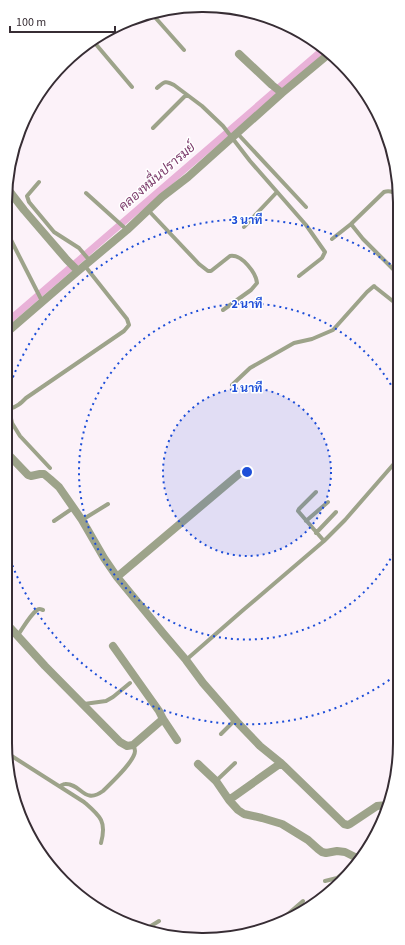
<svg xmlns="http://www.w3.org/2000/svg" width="405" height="945" font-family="'Source Sans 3',Sarabun,sans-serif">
  <rect width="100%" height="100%" fill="#fcf2f9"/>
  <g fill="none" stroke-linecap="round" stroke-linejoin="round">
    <path stroke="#e9b2d8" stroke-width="7" d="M 5,324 L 325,48"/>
    <path stroke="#9da38a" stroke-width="4" d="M 153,15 L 184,50
      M 94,42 L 132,87
      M 157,88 C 164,82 165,80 174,85 L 202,106 L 223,126 L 250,161 L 306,225 L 325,252 L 322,258 L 299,276
      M 153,128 L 186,95
      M 237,133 L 306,207
      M 39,182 L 27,196 L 29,202 L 54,232 L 79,248 L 90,261
      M 86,193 L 127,230
      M 148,210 L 199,264 L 208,271 L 211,271 L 230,256 C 242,254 256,273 257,283 L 251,290 L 223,310
      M 351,224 L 363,239 L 399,275
      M 244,227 L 277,192
      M 332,239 L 351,224 L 384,192 C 390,190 394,192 398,196
      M 11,240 L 42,301
      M 232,385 L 250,368 L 294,343 L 312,339 L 333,330 L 367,292 L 374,286 L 375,287 L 399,306
      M 5,389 L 9,409 C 17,407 21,403 26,398 L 124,331 L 129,325 L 127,319 L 85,266
      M 399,401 L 397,410 L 399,413
      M 9,409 L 12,423 L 20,436 L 50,468
      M 316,492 L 299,509 L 298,511 L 324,541
      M 82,520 L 108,504
      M 54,521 L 73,508
      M 306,521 L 328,502
      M 316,533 L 336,512
      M 18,635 C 23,628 30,615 37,610 C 40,608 40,609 43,610
      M 186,660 L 242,611 L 324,541 L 345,520 L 399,458
      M 84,704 L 106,701 L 113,697 L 130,683
      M 221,734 L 235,720
      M 7,753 L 84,802 C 100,816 107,821 101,843
      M 216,781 L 235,763
      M 59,786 C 60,786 64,784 65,784 C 81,783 84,805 103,791 C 111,783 135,761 135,751 C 135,749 134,747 133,745
      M 325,881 L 337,878 L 351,867 L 356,858
      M 281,920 L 303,901
      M 138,926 L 142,927 L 144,929
      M 146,929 L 159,921"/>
    <path stroke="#9da38a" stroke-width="8" d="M 239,54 L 272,85 L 282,93
      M 7,188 L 24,210 L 67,260 L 78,271
      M 5,334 L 78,271 L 127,230 L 162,197 L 188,177 L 282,93 L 330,53
      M 5,451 L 28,475 L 31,476 L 40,474 L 44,474 L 50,479 L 59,487 L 82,520 L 104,558 L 117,577 L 163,633 L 186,660 L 203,683 L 237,722 L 260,746 L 281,763 L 344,824 L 348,825 L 350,824 L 377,806 C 382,805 384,805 388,809
      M 117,577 L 239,474
      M 5,622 L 45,666 L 120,742 L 127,746 L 133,745 L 163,719
      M 113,646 L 159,711 L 163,719 L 177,740
      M 198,764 L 216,781 L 229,800 L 238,810 L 244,814 L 262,818 L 282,824 L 308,840 L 318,849 L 322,852 L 326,853 L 337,851 L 345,852 L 359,859
      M 229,800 L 281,763"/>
  </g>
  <circle cx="247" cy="472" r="84" fill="#1d4ed8" fill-opacity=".12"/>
  <g fill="none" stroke="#1d4ed8" stroke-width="2" stroke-dasharray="2 4">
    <circle cx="247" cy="472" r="84"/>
    <path d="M399 543A168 168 0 1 1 399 400"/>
    <path d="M399 673A252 252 0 0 1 5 544M5 400A252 252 0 0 1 397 269"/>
  </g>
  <g text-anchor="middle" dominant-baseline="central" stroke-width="3" stroke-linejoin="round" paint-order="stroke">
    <g font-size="13" font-style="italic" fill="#7c3b6b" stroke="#fff">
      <text transform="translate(157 177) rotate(-41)">คลองหมื่นปรารมย์</text>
    </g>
  </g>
  <path d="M0 0H405V945H0ZM202 12H203A190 190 0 0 1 393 202V743A190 190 0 0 1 203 933H202A190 190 0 0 1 12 743V202A190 190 0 0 1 202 12Z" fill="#fff" fill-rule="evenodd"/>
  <path fill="none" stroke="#372d34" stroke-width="2" d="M202 12H203A190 190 0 0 1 393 202V743A190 190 0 0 1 203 933H202A190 190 0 0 1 12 743V202A190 190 0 0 1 202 12Z"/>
  <circle cx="247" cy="472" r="6" fill="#1d4ed8" stroke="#fff" stroke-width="2"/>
  <g font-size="12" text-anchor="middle" font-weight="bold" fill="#1d4ed8" stroke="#fff" stroke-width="3" stroke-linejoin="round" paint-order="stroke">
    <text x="247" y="224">3 นาที</text>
    <text x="247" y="308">2 นาที</text>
    <text x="247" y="392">1 นาที</text>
  </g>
  <path d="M10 26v6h105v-6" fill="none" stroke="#372d34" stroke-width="2"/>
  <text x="16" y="26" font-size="12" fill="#372d34" stroke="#ffffff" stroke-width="3" paint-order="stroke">100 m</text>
</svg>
